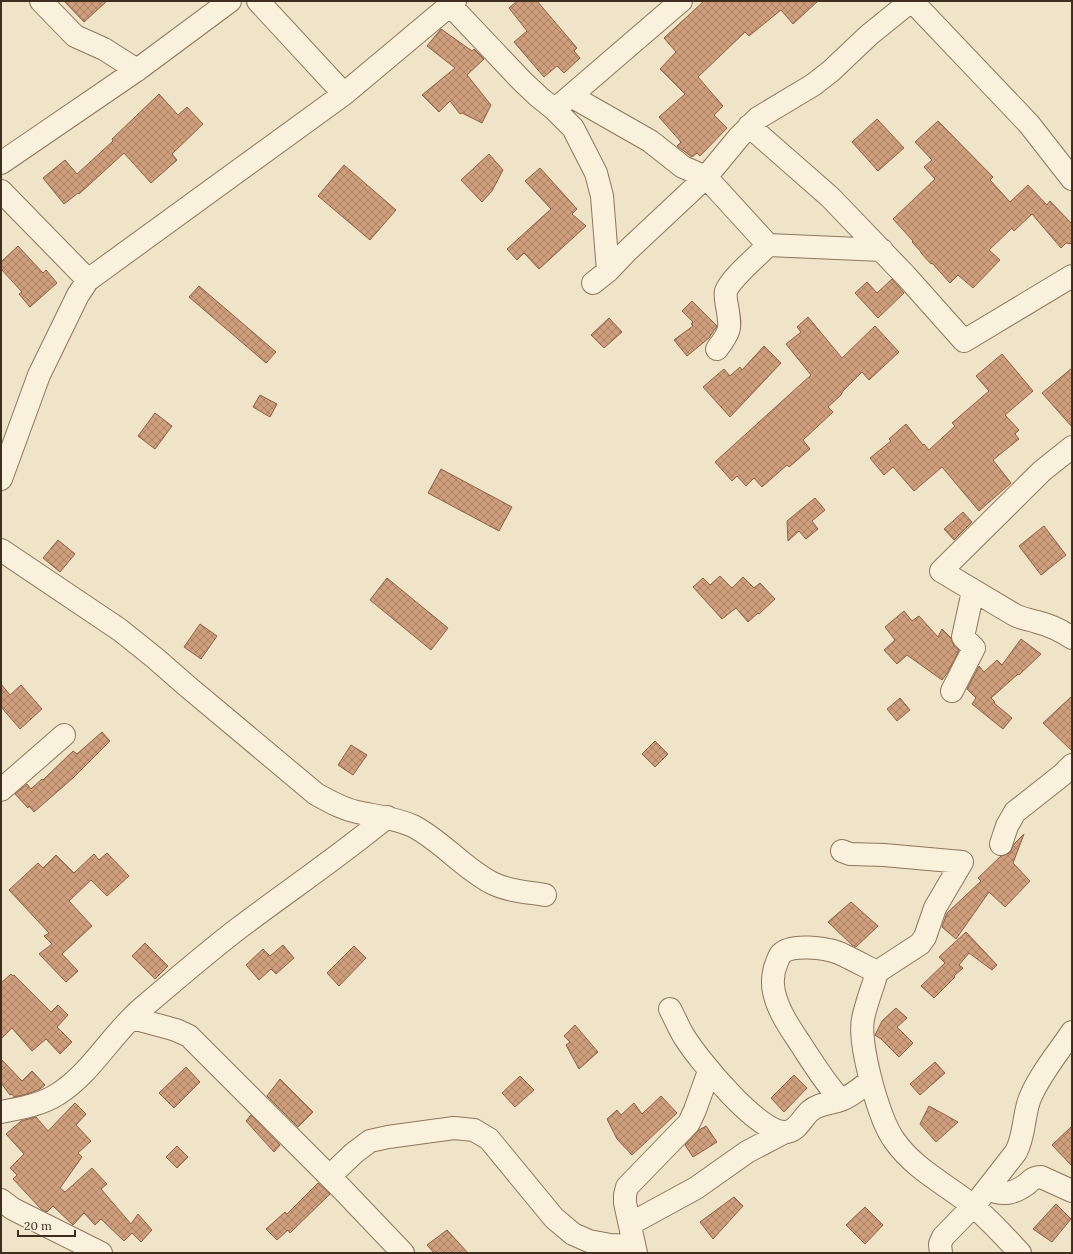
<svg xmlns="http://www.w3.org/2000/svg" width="1073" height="1254" font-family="Lora,serif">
  <defs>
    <pattern id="building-cross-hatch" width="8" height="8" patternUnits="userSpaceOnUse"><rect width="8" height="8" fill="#cf9f7d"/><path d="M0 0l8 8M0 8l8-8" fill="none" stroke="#a98266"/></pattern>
  </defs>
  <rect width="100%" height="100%" fill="#f0e4c8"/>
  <path fill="url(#building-cross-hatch)" stroke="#8d5f41" d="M 64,1 L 107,1 L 84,22 Z
    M 517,1 L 537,1 L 577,48 L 574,51 L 580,58 L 564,73 L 557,66 L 544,77 L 514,42 L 527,31 L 509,8 Z
    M 704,1 L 818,1 L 793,24 L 781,10 L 749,36 L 745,32 L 698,77 L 723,106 L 714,115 L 727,128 L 700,156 L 697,153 L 692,157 L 677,146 L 681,142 L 659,117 L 685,94 L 660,69 L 676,52 L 664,38 Z
    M 441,29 L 472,51 L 474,49 L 484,59 L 467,75 L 491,105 L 482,123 L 462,113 L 460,114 L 450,101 L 439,112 L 422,95 L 455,68 L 427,46 Z
    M 159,94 L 178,115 L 187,107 L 203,124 L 172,154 L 177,160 L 151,183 L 124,153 L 79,194 L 78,193 L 64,204 L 43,178 L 65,160 L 77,174 L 113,141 L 112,139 Z
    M 877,119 L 904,148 L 878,171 L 852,142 Z
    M 938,121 L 993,177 L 990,180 L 1010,202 L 1028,185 L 1047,205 L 1050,201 L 1072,224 L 1072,244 L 1066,243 L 1061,248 L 1032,214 L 1014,231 L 1012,228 L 989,250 L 1000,260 L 973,288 L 958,275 L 950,283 L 932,263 L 931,264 L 921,253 L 921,252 L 912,242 L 913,241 L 893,219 L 935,179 L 924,167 L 932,160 L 915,142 Z
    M 489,154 L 503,170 L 492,191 L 482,202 L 461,180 Z
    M 344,165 L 396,210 L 370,240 L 318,196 Z
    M 540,168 L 577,209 L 572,214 L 586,226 L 539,269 L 524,253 L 517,260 L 507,249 L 551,209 L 525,181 Z
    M 18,246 L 43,273 L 46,270 L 57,283 L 30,307 L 19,294 L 22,292 L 1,269 L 1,262 Z
    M 892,279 L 904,293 L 878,318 L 855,293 L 867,282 L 877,293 Z
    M 199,286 L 276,352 L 266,363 L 189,297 Z
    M 692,301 L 717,326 L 709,338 L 687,356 L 674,340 L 693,326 L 691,324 L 693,322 L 682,311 Z
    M 808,317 L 842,358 L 875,326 L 899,352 L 869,380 L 862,372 L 843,391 L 841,395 L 828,407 L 833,412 L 803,440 L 810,449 L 789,467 L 787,465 L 762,487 L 754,478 L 746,486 L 737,476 L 732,481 L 715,462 L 811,375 L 786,344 L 801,332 L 797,327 Z
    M 609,318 L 622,332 L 604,348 L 591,335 Z
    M 764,346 L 781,363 L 730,417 L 703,387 L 724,369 L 730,376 L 740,367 L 742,370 Z
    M 1002,354 L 1033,391 L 1005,415 L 1019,430 L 1015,434 L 1019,439 L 993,460 L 1011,483 L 979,511 L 942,467 L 914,491 L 893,467 L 884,475 L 870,458 L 891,441 L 889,439 L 906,424 L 923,445 L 924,444 L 929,450 L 955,426 L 952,423 L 989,391 L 976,376 Z
    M 1072,368 L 1072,427 L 1042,393 Z
    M 260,395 L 277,404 L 270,417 L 253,407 Z
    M 155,413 L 172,426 L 155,449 L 138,436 Z
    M 441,469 L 512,507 L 499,531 L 428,493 Z
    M 815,498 L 825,510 L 812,521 L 818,529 L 806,539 L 799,531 L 788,541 L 787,521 Z
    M 963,512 L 972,522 L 954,540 L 944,529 Z
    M 1044,526 L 1066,555 L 1041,575 L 1019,546 Z
    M 58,540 L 75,554 L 60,572 L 43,558 Z
    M 720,576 L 732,588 L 743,577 L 754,588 L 760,583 L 775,599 L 759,614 L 758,613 L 748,622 L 736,608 L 722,619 L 693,587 L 703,578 L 710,585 Z
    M 387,578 L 448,628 L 431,650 L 370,600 Z
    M 904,611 L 912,621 L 919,616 L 938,637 L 942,629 L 951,638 L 954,646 L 959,650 L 948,672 L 942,680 L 907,655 L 897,664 L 884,650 L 895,640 L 885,627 Z
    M 200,624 L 217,636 L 201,659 L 184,647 Z
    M 1021,639 L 1041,654 L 1019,675 L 1018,674 L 991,698 L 995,702 L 994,703 L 1012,718 L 1003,729 L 972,704 L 976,698 L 967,689 L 979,666 L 984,672 L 997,660 L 1002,665 Z
    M 1,684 L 10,695 L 21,685 L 42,709 L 20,729 L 1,707 Z
    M 1072,696 L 1072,751 L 1043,723 Z
    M 900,698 L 910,710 L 897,721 L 887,709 Z
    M 102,732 L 110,741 L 73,778 L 34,812 L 29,806 L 28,808 L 15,794 L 27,784 L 31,789 L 42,779 L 43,780 L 73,751 L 77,754 Z
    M 655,741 L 668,754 L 655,767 L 642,754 Z
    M 351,745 L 367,755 L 353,775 L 338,765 Z
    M 1024,834 L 1013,863 L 1030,881 L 1005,907 L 989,892 L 956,939 L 942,927 L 947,913 L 981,881 L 978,878 L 1001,856 L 1010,853 L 1014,844 Z
    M 107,853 L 129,876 L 107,896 L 91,880 L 69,901 L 92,926 L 62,954 L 78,971 L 66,982 L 39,954 L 52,944 L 44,936 L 49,933 L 9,890 L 38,863 L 43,868 L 56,855 L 74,873 L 94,854 L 99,860 Z
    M 851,902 L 878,926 L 856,947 L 852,945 L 828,922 Z
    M 966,932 L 997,965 L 992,970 L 969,953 L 959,965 L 963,968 L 954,976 L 955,977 L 934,998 L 921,986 L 945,963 L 939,957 Z
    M 145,943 L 168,966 L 155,979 L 132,956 Z
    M 283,945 L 294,958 L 276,974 L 271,969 L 259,980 L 246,965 L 263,949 L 270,956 Z
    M 354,946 L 366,958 L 339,986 L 327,973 Z
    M 11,974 L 13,976 L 14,975 L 51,1012 L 58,1005 L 68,1015 L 57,1027 L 72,1042 L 60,1054 L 46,1039 L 32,1051 L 12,1028 L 1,1039 L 1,983 Z
    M 896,1008 L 907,1018 L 897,1027 L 913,1043 L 899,1057 L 881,1039 L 875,1035 L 882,1021 Z
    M 575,1025 L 598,1052 L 579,1069 L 566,1045 L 570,1042 L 564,1036 Z
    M 1,1059 L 22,1081 L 32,1071 L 45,1085 L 40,1089 L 27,1094 L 14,1097 L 12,1094 L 10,1095 L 1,1083 Z
    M 935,1062 L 945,1073 L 920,1095 L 910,1084 Z
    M 186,1067 L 200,1082 L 174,1108 L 159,1093 Z
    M 794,1075 L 807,1088 L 784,1112 L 771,1098 Z
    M 520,1076 L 534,1090 L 515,1107 L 502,1093 Z
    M 280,1079 L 313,1112 L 298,1127 L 267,1096 Z
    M 661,1096 L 677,1113 L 632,1155 L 617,1139 L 607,1119 L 617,1110 L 621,1115 L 634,1103 L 642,1114 Z
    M 75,1103 L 86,1114 L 76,1125 L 91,1141 L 78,1153 L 82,1157 L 60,1188 L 65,1192 L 92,1168 L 107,1184 L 101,1189 L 131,1224 L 138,1214 L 152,1230 L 141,1242 L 132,1233 L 124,1241 L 101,1219 L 95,1225 L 84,1213 L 73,1225 L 53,1206 L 47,1212 L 41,1209 L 13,1179 L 17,1175 L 10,1168 L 24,1154 L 6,1134 L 21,1121 L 36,1117 L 48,1131 Z
    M 929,1106 L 958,1122 L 936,1142 L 920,1124 Z
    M 251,1115 L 280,1145 L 274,1152 L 246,1121 Z
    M 706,1126 L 717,1142 L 693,1157 L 685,1145 L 699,1130 Z
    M 1072,1126 L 1072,1166 L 1052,1145 Z
    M 177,1146 L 188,1157 L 177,1168 L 166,1157 Z
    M 318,1183 L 330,1194 L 290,1233 L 288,1230 L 277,1240 L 266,1229 L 285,1212 L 287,1214 Z
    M 734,1197 L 743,1206 L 713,1239 L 700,1222 Z
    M 1056,1204 L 1071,1219 L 1052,1242 L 1033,1229 Z
    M 865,1207 L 883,1225 L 865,1244 L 846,1225 Z
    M 447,1230 L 468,1253 L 434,1253 L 427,1245 Z"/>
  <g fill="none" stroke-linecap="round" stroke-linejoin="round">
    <g stroke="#8d765c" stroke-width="24">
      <path id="minor" d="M 41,1 L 75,36 L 104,49 L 137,70
        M 258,1 L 344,94
        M 912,1 L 1029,124 L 1072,179
        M 450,5 L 522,81 L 539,97 L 554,109 L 573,128 L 596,173 L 602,196 L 608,271
        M 571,96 L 650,141 L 683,167 L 706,177 L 768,245
        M 560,105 L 681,1
        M 749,126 L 830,197 L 906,276 L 964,341 L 1072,276
        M 1,163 L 137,70 L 230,1
        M 1,191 L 88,280
        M 593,283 L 608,271 L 627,251 L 706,177 L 739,137 L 758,118 L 813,85 L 831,71 L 869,35 L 911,1
        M 717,349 C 731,331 731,328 727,306 C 726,301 725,296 726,291 C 731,278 758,256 768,245 L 882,250
        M 1072,447 L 1042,471 L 941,571 L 1013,614 C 1021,619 1028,619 1037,622 C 1049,625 1062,631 1072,638
        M 1,479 L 39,375 L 78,295 L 88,280 L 344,94 L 455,1
        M 1,550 L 120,630 L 155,658 L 187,686 L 316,794 C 329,801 342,809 357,812 C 376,816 395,818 413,826 C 442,841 463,868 492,883 C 508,891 527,892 545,895
        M 952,691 L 974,648 L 963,637 L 973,591
        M 1,790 L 64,735
        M 1001,844 L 1007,826 L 1015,812 L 1062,775 L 1072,765
        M 877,972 C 873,987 866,1003 863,1019 C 858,1043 879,1120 894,1140 C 915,1170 946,1184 973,1206 C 990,1220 1005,1237 1020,1253
        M 670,1009 C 675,1018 679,1029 685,1038 C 699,1060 758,1133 785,1132 C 797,1132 802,1118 810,1111 C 819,1103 830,1104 841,1100 C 852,1096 862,1087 871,1080
        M 132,1018 L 176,1030 L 189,1036 L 343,1190 L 403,1253
        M 841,1100 C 825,1083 813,1063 800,1043 C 790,1028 778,1011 774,992 C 772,983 773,971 777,962 C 778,960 779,956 781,954 C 791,943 826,948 839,953 C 852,959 865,966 877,972 L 920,944 L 925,937 L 935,908 L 962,862 L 884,855 L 850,854 L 842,851
        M 1,1112 C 21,1108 41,1105 58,1094 C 92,1072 111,1035 141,1009 C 173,982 205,954 239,928 C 288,891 340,856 387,817
        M 330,1176 L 354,1153 L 370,1141 L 388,1137 L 454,1128 L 474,1130 L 489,1139 L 554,1218 L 573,1234 L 589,1241 L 610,1245 L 634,1246
        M 987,1189 C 1003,1196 1013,1194 1027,1184 C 1031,1180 1034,1177 1041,1177 L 1072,1191
        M 1,1200 L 13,1209 L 101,1253
        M 630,1224 L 696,1188 L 747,1152 L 785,1132
        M 636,1253 L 625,1203 L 625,1195 L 627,1187 L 689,1123 L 695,1110 L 709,1071
        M 941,1253 L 940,1244 L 943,1237 L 977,1202 L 1016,1152 C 1025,1135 1023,1116 1030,1098 C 1040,1074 1058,1053 1072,1032"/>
    </g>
    <use href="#minor" stroke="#faf1dc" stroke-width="22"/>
  </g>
  <rect width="1073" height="1254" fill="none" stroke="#3d2e20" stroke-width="4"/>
  <path d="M18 1230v6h57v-6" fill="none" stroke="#3d2e20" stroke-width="2"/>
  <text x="24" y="1230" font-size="12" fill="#3d2e20" stroke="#f7eed8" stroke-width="3" paint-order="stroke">20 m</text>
</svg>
